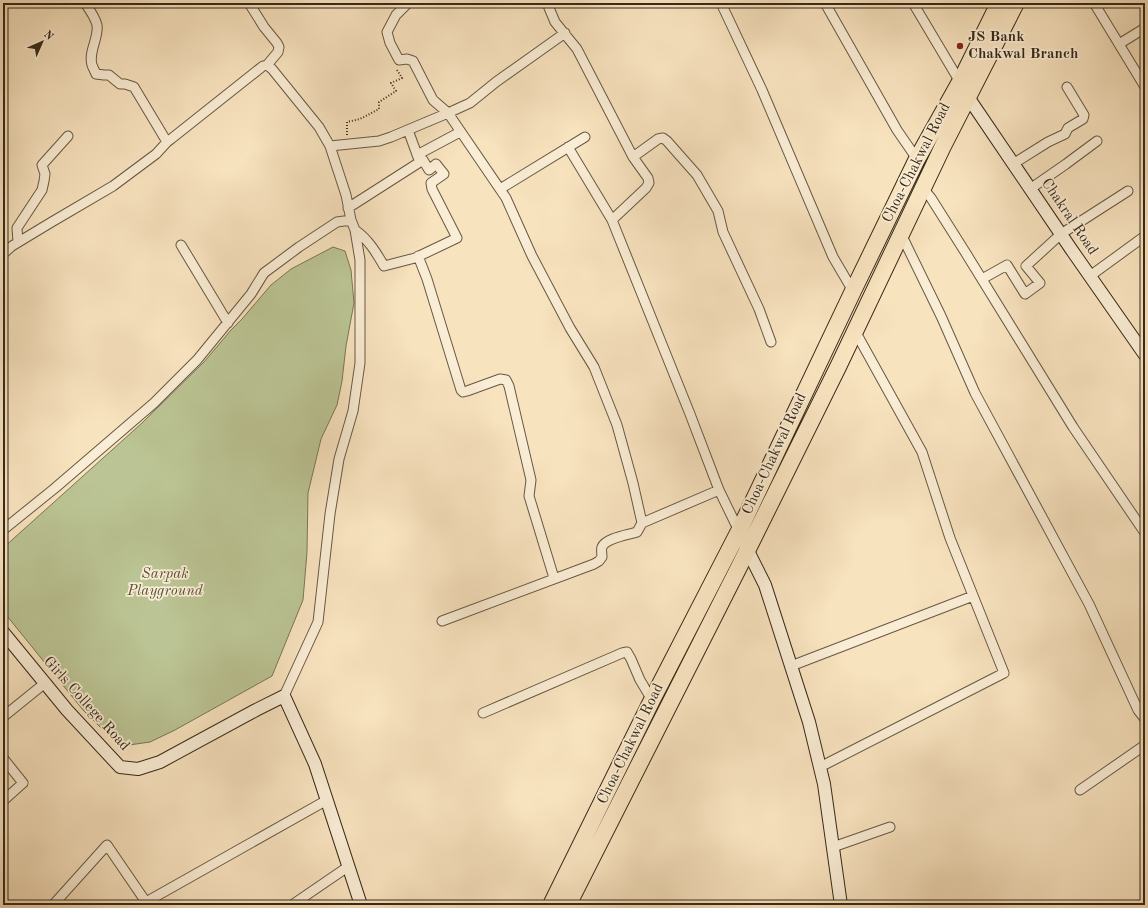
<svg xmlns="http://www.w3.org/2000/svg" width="1148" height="908" font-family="'Old Standard TT',serif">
  <rect width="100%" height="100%" fill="#f8e3bf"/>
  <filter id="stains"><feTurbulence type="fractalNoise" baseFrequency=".005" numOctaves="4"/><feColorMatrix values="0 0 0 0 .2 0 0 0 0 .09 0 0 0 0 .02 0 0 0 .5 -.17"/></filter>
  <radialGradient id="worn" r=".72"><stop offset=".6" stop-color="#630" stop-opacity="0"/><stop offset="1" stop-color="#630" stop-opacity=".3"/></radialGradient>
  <path fill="#bbc494" stroke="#797656" d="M 333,247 L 345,251 L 351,270 L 354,303 L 346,346 L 342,381 L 337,405 L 321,439 L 308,493 L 307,552 L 303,600 L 272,676 L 175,730 L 150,742 L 129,745 L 105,732 L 83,710 L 3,611 L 3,548 L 142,423 L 204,362 L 231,330 L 242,319 L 271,285 L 291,269 Z"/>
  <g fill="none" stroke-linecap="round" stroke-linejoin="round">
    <g stroke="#675842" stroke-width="11">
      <path id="street" d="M 85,3 C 90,10 95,17 97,25 C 99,38 88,52 92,65 C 93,68 95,71 96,74 L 104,75 L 109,75 L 120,84 L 125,84 L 134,87 L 167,142
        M 249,3 L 264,27 L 277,43 L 279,47 L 278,52 L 267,65
        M 408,3 L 396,15 L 387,32 L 390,43 L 399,60 L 407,59 L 413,61 L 433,100 L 448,113 L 506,198 L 532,256 L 570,328 L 594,367 L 617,425 L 633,483 L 642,523
        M 547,3 L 555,22 L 577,49 L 633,157 L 648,178 L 649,183 L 646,188 L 612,220
        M 721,3 L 762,90 L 833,257 L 853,291
        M 825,3 L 897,130 L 917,159
        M 913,3 L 960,82
        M 1094,3 L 1145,87
        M 1119,44 L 1145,28
        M 408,130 L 419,160
        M 330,146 L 379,141 L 391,137 L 448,113 L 470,103 L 496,82 L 565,33
        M 568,147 L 612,220 L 690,414 L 719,490 L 739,531
        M 417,155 L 460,132
        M 633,157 L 658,139 L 663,138 L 667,141 L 697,175 L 718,211 L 723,232 L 759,309 L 771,342
        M 1013,164 L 1048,142 L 1065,134 L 1068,128 L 1083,119 L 1084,115 L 1067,87
        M 923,188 L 931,198 L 967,255 L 1073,427 L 1145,533
        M 500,189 L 585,137
        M 1030,189 L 1066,164 L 1097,141
        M 348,208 L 423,160 L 429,170 L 436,164 L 444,174 L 431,183 L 432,189 L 457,238 L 415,258 L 384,266 C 376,252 368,239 355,230
        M 901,234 L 941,316 L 975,393 L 1089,604 L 1138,710 L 1145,719
        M 18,242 L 17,228 L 42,190 L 44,181 L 45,174 L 42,165 L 68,136
        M 181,245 L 228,323
        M 3,254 L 12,246 L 50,223 L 113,186 L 156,154 L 167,142 L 171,139 L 263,66 L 267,65 L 272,69 L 319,127 L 330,146 L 346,195 L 351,220 L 355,230 L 360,260 L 360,363 L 353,411 L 339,459 L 330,514 L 318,622 L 284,696
        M 418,256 L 427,279 L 461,390 L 463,392 L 467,391 L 500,379 L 506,380 L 509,386 L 531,480 L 529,496 L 554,578
        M 1090,276 L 1145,236
        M 982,279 L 1007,265 L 1025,294 L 1040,283 L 1026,266 L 1061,234 L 1128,191
        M 3,530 L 55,488 L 154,403 L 197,360 L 251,294 L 264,273 L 299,247 L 337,222 L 351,220
        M 442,621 L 594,564 L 599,561 L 602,557 C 602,554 601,550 602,547 C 606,538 628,535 637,532 L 642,523 L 719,490
        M 791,666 L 973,596
        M 483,713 L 622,653 L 627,652 L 631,659 L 640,680 L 652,700
        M 3,717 L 45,683
        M 3,758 L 23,783 L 3,801
        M 820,767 L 1004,673 L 950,538 L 922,452 L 855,331
        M 1080,790 L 1145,745
        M 833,847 L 890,827
        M 146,902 L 327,800
        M 53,905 L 107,845 L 148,905
        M 292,905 L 349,866"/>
    </g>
    <g stroke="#372918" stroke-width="14">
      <path id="secondary" d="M 968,97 L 1071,249 L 1145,355
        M 745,545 L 765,585 L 809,722 L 824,784 L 841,905
        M 3,632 L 67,710 L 120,767 L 138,769 L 160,762 L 256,710 L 284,696 L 315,764 L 361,905"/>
    </g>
    <g stroke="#372918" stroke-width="18">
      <path id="highway" d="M 551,905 L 652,700 L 739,531 L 853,291 L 917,159 L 960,82 L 999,3
        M 568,905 L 739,567 L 838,367 L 943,146 L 1016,3"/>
    </g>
    <path stroke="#372918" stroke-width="2" stroke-dasharray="1 2" stroke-linecap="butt" d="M 347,135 L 347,122 L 360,119 L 379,109 L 379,102 L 396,91 L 391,83 L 402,78 L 397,70"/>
    <use href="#street" stroke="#faedd5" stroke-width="9"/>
    <use href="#secondary" stroke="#faedd5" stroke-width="12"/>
    <use href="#highway" stroke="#f8e3bf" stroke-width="16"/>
  </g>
  <circle fill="#8f2418" stroke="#faedd5" stroke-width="1.5" cx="960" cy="46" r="4"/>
  <g text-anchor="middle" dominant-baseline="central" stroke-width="3.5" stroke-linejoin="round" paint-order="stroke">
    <g font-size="15" font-weight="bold" fill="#372918" stroke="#faedd5" text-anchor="start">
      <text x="968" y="37">JS Bank<tspan x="968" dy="17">Chakwal Branch</tspan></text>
    </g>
    <g font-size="15" fill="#372918" stroke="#faedd5">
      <text transform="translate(917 163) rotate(-63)">Choa-Chakwal Road</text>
      <text transform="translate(1069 217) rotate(56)">Chakral Road</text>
      <text transform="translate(775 454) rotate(-65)">Choa-Chakwal Road</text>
      <text transform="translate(86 704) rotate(48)">Girls College Road</text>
      <text transform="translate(631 744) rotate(-64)">Choa-Chakwal Road</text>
    </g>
    <g font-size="15" font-style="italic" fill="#585037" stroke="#faedd5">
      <text x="165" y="574">Sarpak<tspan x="165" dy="17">Playground</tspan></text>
    </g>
  </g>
  <rect width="1148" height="908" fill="none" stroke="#f8e3bf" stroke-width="16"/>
  <rect x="4" y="4" width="1140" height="900" fill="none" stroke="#372918" stroke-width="2"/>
  <rect x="8" y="8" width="1132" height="892" fill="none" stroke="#372918"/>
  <g transform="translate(42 42) rotate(45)" stroke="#faedd5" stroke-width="3" paint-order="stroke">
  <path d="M0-3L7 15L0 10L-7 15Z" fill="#372918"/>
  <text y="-6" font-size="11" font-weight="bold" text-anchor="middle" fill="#372918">N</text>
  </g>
  <rect width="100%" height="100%" filter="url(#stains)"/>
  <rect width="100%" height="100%" fill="url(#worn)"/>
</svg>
